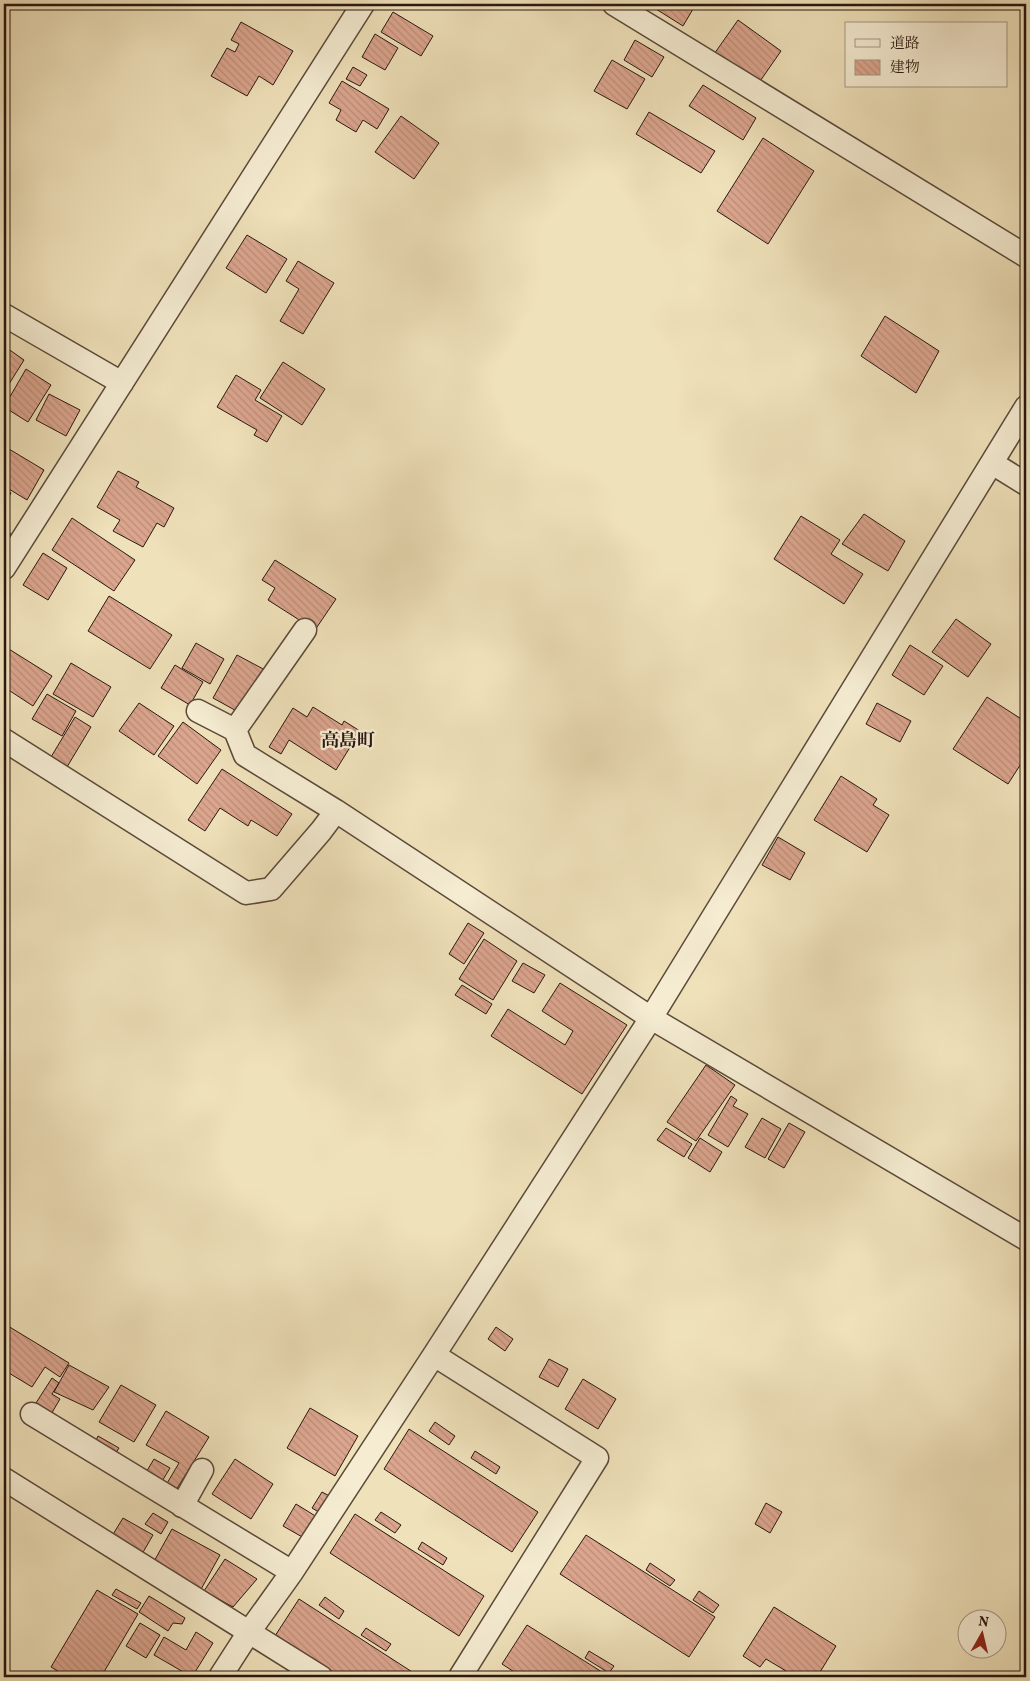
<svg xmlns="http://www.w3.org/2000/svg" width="1030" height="1681" font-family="Vollkorn,'Noto Serif JP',serif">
  <defs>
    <pattern id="building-back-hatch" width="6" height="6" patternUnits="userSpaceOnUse" patternTransform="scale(1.25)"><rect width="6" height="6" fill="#dba58e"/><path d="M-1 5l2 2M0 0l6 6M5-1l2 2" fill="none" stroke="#bc8d79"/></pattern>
  </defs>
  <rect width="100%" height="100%" fill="#efe1ba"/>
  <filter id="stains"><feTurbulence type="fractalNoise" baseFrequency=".004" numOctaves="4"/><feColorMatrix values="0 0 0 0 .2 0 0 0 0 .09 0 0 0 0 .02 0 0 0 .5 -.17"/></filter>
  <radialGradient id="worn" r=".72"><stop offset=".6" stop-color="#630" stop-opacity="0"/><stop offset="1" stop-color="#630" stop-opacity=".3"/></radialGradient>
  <path fill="url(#building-back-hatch)" stroke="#2a1810" d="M 648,4 L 696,4 L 683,26 Z
    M 393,12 L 433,36 L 421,56 L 381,32 Z
    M 738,20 L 781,51 L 756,87 L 712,57 Z
    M 241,22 L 293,51 L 273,85 L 259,76 L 247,96 L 211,76 L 227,48 L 235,52 L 239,44 L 231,40 Z
    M 375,34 L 398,48 L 385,70 L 362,57 Z
    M 635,40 L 664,57 L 652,77 L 624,60 Z
    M 612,60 L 645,79 L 627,109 L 594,91 Z
    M 353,67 L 367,75 L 360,86 L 346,79 Z
    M 342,81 L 389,109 L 377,129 L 363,120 L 356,132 L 336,120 L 341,110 L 329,103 Z
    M 703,85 L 756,118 L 743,140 L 689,106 Z
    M 649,112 L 715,151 L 701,173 L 636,134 Z
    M 401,116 L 439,143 L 414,179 L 375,152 Z
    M 763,138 L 814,171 L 768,244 L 717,211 Z
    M 247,235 L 287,259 L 266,293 L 226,268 Z
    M 298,261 L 334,283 L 303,334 L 280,321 L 299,289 L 286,281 Z
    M 885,316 L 939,351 L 916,393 L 861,356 Z
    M 4,346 L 24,360 L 4,392 Z
    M 283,362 L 325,389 L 302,425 L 260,398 Z
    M 26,369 L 51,385 L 28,422 L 4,407 Z
    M 236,375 L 261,390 L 255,400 L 282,416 L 267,442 L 254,435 L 257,430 L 217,407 Z
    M 49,394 L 80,410 L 66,436 L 36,420 Z
    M 4,446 L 44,470 L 27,500 L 4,486 Z
    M 118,471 L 139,482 L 136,487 L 174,508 L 164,527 L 157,523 L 143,547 L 113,531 L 120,520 L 97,507 Z
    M 4,489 L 11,493 L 4,505 Z
    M 864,514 L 905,541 L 888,571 L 842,544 Z
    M 801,516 L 840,540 L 831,554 L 863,574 L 844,604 L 774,559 Z
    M 72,518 L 135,560 L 114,591 L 52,550 Z
    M 4,530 L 18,538 L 4,565 Z
    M 43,553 L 67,568 L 48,600 L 23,585 Z
    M 275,560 L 336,599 L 315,630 L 268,600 L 275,588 L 262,580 Z
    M 109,596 L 172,635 L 150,669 L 88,631 Z
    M 956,619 L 991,644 L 968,677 L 932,652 Z
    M 196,643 L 224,659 L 210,684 L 182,668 Z
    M 910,645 L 943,666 L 924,695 L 892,675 Z
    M 4,646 L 52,676 L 33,706 L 4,687 Z
    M 237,655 L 267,671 L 242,714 L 213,698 Z
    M 71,663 L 111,687 L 93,717 L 53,694 Z
    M 175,665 L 203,682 L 190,705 L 161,688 Z
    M 47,694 L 76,711 L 62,736 L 32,719 Z
    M 987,697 L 1026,722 L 1026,756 L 1008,784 L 953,749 Z
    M 139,703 L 174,726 L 154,755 L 119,731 Z
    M 877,703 L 911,721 L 900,742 L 866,724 Z
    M 313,707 L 342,725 L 344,721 L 360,731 L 336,770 L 289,740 L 281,754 L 269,747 L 293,708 L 307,717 Z
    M 75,717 L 91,727 L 67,767 L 51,757 Z
    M 183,722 L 221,750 L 197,784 L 158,756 Z
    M 222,769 L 292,814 L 277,836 L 251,820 L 248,826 L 220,808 L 205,831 L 188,820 Z
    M 841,776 L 877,799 L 873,805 L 889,815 L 867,852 L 814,820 Z
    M 778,837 L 805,853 L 790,880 L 762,865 Z
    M 468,923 L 484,933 L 464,964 L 449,954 Z
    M 484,939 L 517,961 L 493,1000 L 459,979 Z
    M 523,963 L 545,975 L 534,993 L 512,981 Z
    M 560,983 L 627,1025 L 582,1094 L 491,1036 L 508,1009 L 565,1045 L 573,1031 L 542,1011 Z
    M 462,985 L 492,1004 L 486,1014 L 455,995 Z
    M 706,1065 L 735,1085 L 696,1141 L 667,1122 Z
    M 731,1096 L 737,1100 L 733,1106 L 748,1114 L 728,1147 L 708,1135 Z
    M 762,1118 L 781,1129 L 765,1158 L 745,1147 Z
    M 789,1123 L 805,1132 L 784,1168 L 768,1159 Z
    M 666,1128 L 692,1144 L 684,1157 L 657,1140 Z
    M 700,1138 L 722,1152 L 710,1172 L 688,1158 Z
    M 8,1326 L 69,1363 L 60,1377 L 45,1367 L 32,1387 L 4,1370 L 4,1333 Z
    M 496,1327 L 513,1339 L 505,1351 L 488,1339 Z
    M 549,1359 L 568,1369 L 558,1387 L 539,1377 Z
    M 69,1365 L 109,1387 L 93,1410 L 54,1392 Z
    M 52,1378 L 59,1383 L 52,1394 L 60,1399 L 50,1416 L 34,1406 Z
    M 583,1379 L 616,1399 L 598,1429 L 565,1409 Z
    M 121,1385 L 156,1405 L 134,1442 L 99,1422 Z
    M 310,1408 L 358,1436 L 335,1476 L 287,1448 Z
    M 166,1411 L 209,1437 L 176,1490 L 166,1485 L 179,1463 L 146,1445 Z
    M 435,1422 L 455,1436 L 449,1445 L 429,1431 Z
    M 409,1429 L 538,1512 L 512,1552 L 384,1469 Z
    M 98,1436 L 119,1448 L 114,1456 L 94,1445 Z
    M 475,1451 L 500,1467 L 496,1474 L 471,1458 Z
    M 154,1459 L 170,1468 L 161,1483 L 145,1474 Z
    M 235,1459 L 273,1484 L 251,1519 L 212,1494 Z
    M 322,1492 L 337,1500 L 327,1517 L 312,1508 Z
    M 766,1503 L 782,1512 L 770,1533 L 755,1524 Z
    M 296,1504 L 317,1517 L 304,1538 L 283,1526 Z
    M 381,1512 L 401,1525 L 395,1533 L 375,1520 Z
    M 153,1513 L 168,1522 L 161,1534 L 145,1524 Z
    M 355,1514 L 484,1596 L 459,1636 L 330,1553 Z
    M 123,1518 L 153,1535 L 142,1554 L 112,1536 Z
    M 172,1529 L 220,1555 L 200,1591 L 152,1565 Z
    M 586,1535 L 715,1617 L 689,1657 L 560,1574 Z
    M 422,1542 L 447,1558 L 443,1565 L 418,1549 Z
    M 225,1559 L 257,1579 L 233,1607 L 204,1591 Z
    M 650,1563 L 675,1580 L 670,1586 L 646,1570 Z
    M 116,1589 L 141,1603 L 137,1609 L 112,1595 Z
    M 97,1590 L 138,1614 L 101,1677 L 67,1677 L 51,1667 Z
    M 699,1591 L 719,1605 L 713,1613 L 693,1600 Z
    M 149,1596 L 185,1618 L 182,1624 L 173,1623 L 168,1631 L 139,1612 Z
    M 325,1597 L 344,1611 L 339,1619 L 319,1605 Z
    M 299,1599 L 420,1677 L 333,1677 L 273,1639 Z
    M 774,1607 L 836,1646 L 817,1677 L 785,1677 L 786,1671 L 766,1659 L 760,1667 L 743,1656 Z
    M 140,1623 L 160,1635 L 146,1658 L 126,1646 Z
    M 527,1625 L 610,1677 L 522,1677 L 502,1664 Z
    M 366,1628 L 391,1644 L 386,1651 L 361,1635 Z
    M 196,1632 L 213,1643 L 192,1677 L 154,1655 L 164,1637 L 186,1650 Z
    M 589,1651 L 614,1666 L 609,1673 L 585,1658 Z"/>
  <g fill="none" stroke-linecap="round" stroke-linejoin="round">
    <g stroke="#5b4a3a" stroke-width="25">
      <path id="minor" d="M 614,4 L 1026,256
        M 4,315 L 122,383
        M 992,463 L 1026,484
        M 4,568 L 363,4
        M 198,711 L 235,730 L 245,755 L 336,811
        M 235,730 L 305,630
        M 4,740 L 246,893 L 271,889 L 321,831 L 336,811 L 651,1018 L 1026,1239
        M 434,1355 L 597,1458 L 460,1677
        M 32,1414 L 292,1572
        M 4,1479 L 321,1677
        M 182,1506 L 202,1470
        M 220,1677 L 249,1632 L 292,1572 L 434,1355 L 651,1018 L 1026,407"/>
    </g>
    <use href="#minor" stroke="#f5ecd2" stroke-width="22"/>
  </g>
  <g text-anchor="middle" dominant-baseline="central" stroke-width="4.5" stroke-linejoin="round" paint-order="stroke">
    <g font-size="18" font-weight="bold" fill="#2a1810" stroke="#f5ecd2">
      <text x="348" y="741">高島町</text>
    </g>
  </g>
  <rect width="1030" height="1681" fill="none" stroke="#efe1ba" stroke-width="20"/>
  <rect x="5" y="5" width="1020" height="1671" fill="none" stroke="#2a1810" stroke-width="2.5"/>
  <rect x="10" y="10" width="1010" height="1661" fill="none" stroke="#2a1810"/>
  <rect x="845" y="22" width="162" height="65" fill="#f5ecd2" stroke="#a49784"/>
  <rect x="855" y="39" width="25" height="8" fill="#f5ecd2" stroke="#a49784"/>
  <text x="890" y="48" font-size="15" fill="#2a1810">道路</text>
  <rect x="855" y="60" width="25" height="15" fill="url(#building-back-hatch)" stroke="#a49784"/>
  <text x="890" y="72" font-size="15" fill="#2a1810">建物</text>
  <g transform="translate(982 1634) rotate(8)"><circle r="24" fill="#f5ecd2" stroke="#a49784"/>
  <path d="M0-4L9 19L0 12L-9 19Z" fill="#8f2418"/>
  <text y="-8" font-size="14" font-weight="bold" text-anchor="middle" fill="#2a1810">N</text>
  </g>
  <rect width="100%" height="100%" filter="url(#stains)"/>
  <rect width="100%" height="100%" fill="url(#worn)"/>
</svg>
